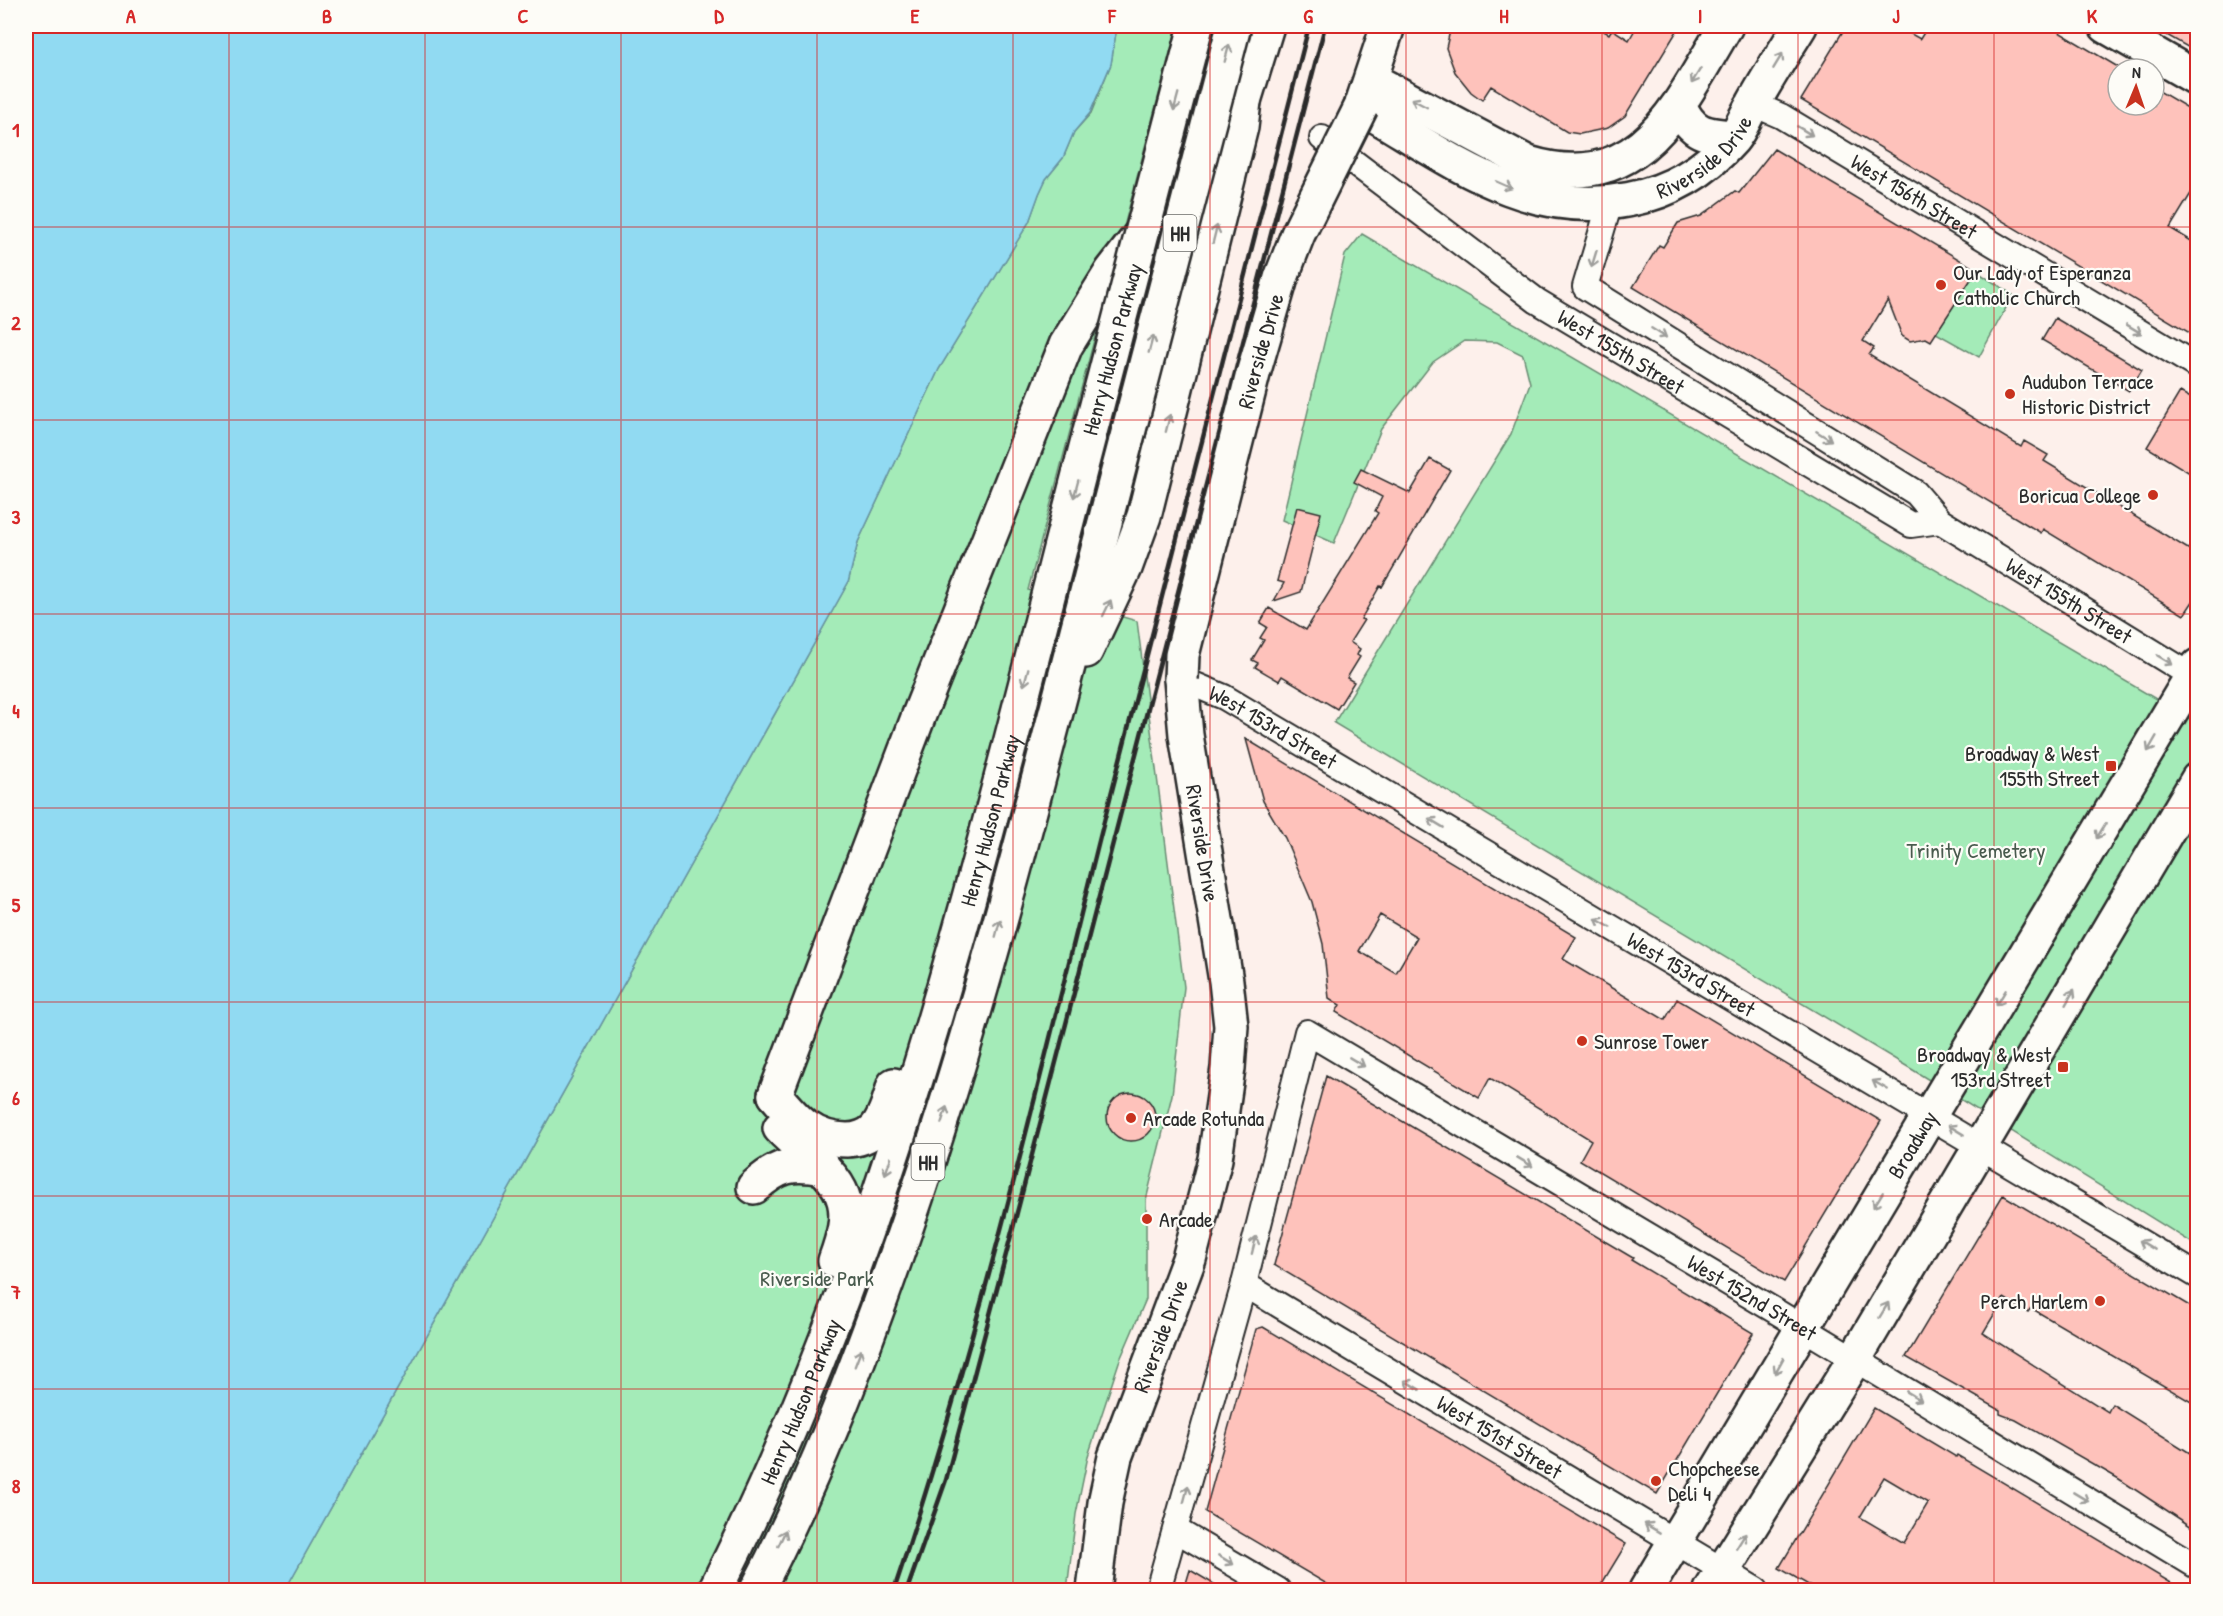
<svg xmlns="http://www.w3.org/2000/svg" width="2223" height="1616" font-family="'Patrick Hand',sans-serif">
  <rect width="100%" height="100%" fill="#fdf0eb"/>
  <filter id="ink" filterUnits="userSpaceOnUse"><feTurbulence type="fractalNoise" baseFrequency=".0167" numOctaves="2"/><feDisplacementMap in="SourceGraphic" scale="12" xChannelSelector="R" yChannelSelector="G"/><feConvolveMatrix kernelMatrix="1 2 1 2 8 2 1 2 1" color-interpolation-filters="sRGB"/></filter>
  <g filter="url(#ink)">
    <path fill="#a4ebb8" stroke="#688b72" stroke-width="1.5" d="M 1117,26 L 1177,26 L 1028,590 L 1137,621 L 1184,987 L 1172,1095 L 1146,1200 L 1146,1299 L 1119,1362 L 1088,1456 L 1076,1514 L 1067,1590 L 285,1590 L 848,583 L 858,542 L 939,369 L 1029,222 L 1039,194 L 1046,179 L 1063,158 L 1074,132 L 1091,113 L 1111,64 Z
      M 1362,234 L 2197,723 L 2197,1246 L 1913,1070 L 1334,723 L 1511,434 L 1530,383 L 1523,355 L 1497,342 L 1464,341 L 1433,362 L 1381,429 L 1334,543 L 1282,520 L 1345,255 Z
      M 1976,271 L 2013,295 L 1979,357 L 1936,333 Z"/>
    <path fill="#91daf2" stroke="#6894a2" stroke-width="1.5" d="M 26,26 L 1117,26 L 1111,64 L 1090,113 L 1074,132 L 1063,158 L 1046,179 L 1039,194 L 1029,222 L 939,369 L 858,542 L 848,583 L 285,1590 L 26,1590 Z"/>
    <path fill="#fec2bb" stroke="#2b2b2b" stroke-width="1.5" fill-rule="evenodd" d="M 1451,26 L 1595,26 L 1609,34 L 1612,29 L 1629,40 L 1637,26 L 1680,26 L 1625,116 L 1608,128 L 1580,134 L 1567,132 L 1491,86 L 1482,100 L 1471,92 L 1455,72 L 1446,48 Z
      M 1846,26 L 1897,26 L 1920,39 L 1928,26 L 2049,26 L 2118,67 L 2118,105 L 2154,105 L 2154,88 L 2198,114 L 2198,182 L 2170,228 L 2198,245 L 2198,338 L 1801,100 Z
      M 2151,26 L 2198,26 L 2198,53 Z
      M 1774,149 L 1977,270 L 1931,341 L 1926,338 L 1910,341 L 1902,336 L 1888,300 L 1863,341 L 1874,348 L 1869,355 L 2021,447 L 2024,441 L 2048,455 L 2044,461 L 2198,555 L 2198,594 L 2184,615 L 2043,529 L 2041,533 L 1633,287 L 1659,245 L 1663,247 L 1678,223 L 1701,216 L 1735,191 L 1739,193 Z
      M 2055,318 L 2142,370 L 2129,391 L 2042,340 Z
      M 2180,392 L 2198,402 L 2198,478 L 2147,447 Z
      M 1430,459 L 1450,470 L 1382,587 L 1380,586 L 1361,619 L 1364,620 L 1350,642 L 1360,649 L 1357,655 L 1360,657 L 1347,678 L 1354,682 L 1337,709 L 1282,676 L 1279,681 L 1255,667 L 1258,663 L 1252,660 L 1264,640 L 1260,638 L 1267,627 L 1260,623 L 1269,608 L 1306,630 L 1378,513 L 1375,511 L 1382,497 L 1354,482 L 1361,469 L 1410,493 Z
      M 1297,507 L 1321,513 L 1301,592 L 1274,601 L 1284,583 L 1277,581 Z
      M 1246,739 L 1576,937 L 1563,959 L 1665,1020 L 1677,999 L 1881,1121 L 1784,1282 L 1580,1160 L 1591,1140 L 1490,1078 L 1479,1098 L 1336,1012 L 1340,1005 L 1329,998 L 1323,944 L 1312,902 L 1285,838 L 1263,801 ZM 1380,915 L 1417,937 L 1396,973 L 1359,951 Z
      M 1326,1076 L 1633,1258 L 1631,1260 L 1753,1333 L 1657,1494 L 1274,1265 Z
      M1107 1117a24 24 0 1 1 48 0a24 24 0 1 1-48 0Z
      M 2003,1195 L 2198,1311 L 2198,1406 L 2031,1308 L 2028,1312 L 2004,1298 L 1983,1333 L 2108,1412 L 2112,1404 L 2198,1458 L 2198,1531 L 2119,1479 L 2016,1420 L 2000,1414 L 2000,1410 L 1906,1357 Z
      M 1263,1327 L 1626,1544 L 1598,1590 L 1337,1590 L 1205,1512 L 1256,1329 Z
      M 1874,1408 L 1956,1457 L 1957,1455 L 2183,1590 L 1817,1590 L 1779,1568 ZM 1884,1477 L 1928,1503 L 1904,1543 L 1860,1517 Z
      M 1190,1570 L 1224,1590 L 1184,1590 Z"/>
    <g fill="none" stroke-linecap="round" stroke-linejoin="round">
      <g stroke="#2b2b2b" stroke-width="28">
        <g id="street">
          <path id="s1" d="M 1753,104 L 1781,116 L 2198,367"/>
          <path id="s2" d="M 1322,138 L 1537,301 L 1911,525 L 1940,521"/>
          <path id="s3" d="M 1610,203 L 1585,287 L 1916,493 L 1940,521 L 2192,676"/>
          <path id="s4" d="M 1181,679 L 1224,697 C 1548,890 1874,1081 2198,1276"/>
          <path id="s5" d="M 1244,1284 L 1756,1590"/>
          <path d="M 1176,1530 L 1278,1590"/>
          <path id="s6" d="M 1158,1590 L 1244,1284 L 1307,1032 L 1777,1312 L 2198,1567"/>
        </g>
      </g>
      <g stroke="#2b2b2b" stroke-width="38">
        <g id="secondary">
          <path id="s7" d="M 1388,26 L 1361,107 C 1409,134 1457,169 1509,188 C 1588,218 1676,205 1733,139 C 1741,129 1746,115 1753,104 C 1768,77 1784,52 1800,26"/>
          <path d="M 2106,26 L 2198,79"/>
          <path d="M 1372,80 L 1528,163 C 1641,197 1678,106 1726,26"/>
          <path d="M 1679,105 C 1692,134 1705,135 1734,137"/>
          <path d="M 775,1095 L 919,715 L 1066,345 L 1112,271 L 1244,101 L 1267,26"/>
          <path id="s8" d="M 1094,1590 L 1105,1503 L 1115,1457 L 1189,1259 L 1215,1159 L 1228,1068 L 1231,1026 L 1226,981 L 1186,735 L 1181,679"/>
        </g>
      </g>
      <g stroke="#2b2b2b" stroke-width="38">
        <g id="primary">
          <path id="s9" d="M 1646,1590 L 2198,666"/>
          <path d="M 1711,1590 L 1854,1360 L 2198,779"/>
        </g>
      </g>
      <g stroke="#2b2b2b" stroke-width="38">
        <g id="highway">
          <path d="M 1086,651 L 1125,568 L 1144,516 L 1241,127 L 1244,101"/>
          <path d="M 775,1095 C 795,1119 812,1140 847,1140 C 857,1140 869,1136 876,1128 C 886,1116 890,1099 894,1085"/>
          <path d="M 780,1128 C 788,1137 798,1145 808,1153 C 850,1191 854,1209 835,1261"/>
          <path d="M 754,1187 C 778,1165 792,1162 824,1168"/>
          <path id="s10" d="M 715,1590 C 900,1226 988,824 1090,432"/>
          <path d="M 757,1590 C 813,1483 857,1368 897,1254 C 990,988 1055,713 1126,441"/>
        </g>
      </g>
      <use href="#street" stroke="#fdfcf7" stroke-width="24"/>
      <use href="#secondary" stroke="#fdfcf7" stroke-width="33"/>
      <use href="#primary" stroke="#fdfcf7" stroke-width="33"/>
      <use href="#highway" stroke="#fdfcf7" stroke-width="33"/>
      <path stroke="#2b2b2b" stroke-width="4.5" d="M 894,1590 C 977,1344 1037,1090 1100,837 C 1168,566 1239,296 1309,26
        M 907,1590 L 946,1480 L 1013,1228 L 1325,26"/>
      <g stroke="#2b2b2b" stroke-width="38" stroke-linecap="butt">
        <g id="secondary-bridge">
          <path id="s11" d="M 1181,679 L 1182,655 L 1253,374 L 1281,278 L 1298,234 L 1361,107"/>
        </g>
      </g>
      <g stroke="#2b2b2b" stroke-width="38" stroke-linecap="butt">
        <path id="highway-bridge" d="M 1090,432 L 1196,26
          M 1126,441 L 1234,26"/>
      </g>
      <use href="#secondary-bridge" stroke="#fdfcf7" stroke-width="33"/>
      <use href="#highway-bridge" stroke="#fdfcf7" stroke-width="33"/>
    </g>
    <defs><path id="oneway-shaft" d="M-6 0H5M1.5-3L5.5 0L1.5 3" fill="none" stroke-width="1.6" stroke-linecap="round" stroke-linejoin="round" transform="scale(1.5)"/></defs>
    <g stroke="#9e9e9b">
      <use href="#oneway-shaft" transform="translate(1227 53) rotate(-75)"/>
      <use href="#oneway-shaft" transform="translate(1778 61) rotate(-59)"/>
      <use href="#oneway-shaft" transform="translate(1696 76) rotate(121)"/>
      <use href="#oneway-shaft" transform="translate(1176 102) rotate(105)"/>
      <use href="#oneway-shaft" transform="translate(1419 103) rotate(-152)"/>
      <use href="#oneway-shaft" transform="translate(1805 131) rotate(31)"/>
      <use href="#oneway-shaft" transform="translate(1504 185) rotate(24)"/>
      <use href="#oneway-shaft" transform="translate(1215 234) rotate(-76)"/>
      <use href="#oneway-shaft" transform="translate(1594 259) rotate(107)"/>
      <use href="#oneway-shaft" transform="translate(2134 329) rotate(31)"/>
      <use href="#oneway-shaft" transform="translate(1659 333) rotate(32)"/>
      <use href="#oneway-shaft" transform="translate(1151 344) rotate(-75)"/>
      <use href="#oneway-shaft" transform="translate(1168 423) rotate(-76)"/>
      <use href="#oneway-shaft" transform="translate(1824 436) rotate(32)"/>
      <use href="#oneway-shaft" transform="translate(1076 489) rotate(105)"/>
      <use href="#oneway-shaft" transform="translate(1107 608) rotate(-64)"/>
      <use href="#oneway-shaft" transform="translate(2165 660) rotate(31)"/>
      <use href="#oneway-shaft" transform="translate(1026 677) rotate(105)"/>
      <use href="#oneway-shaft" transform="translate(2152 744) rotate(120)"/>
      <use href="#oneway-shaft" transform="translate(1436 823) rotate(-149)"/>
      <use href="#oneway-shaft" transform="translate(2101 831) rotate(121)"/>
      <use href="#oneway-shaft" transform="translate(1603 923) rotate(-150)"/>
      <use href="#oneway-shaft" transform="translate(998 928) rotate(-75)"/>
      <use href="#oneway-shaft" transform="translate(2070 997) rotate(-60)"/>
      <use href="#oneway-shaft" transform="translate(2001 998) rotate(121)"/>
      <use href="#oneway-shaft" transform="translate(1357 1062) rotate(31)"/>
      <use href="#oneway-shaft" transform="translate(1880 1085) rotate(-150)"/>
      <use href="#oneway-shaft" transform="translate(944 1115) rotate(-72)"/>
      <use href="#oneway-shaft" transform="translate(1956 1130) rotate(-149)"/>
      <use href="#oneway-shaft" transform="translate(1525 1162) rotate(31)"/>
      <use href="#oneway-shaft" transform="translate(888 1166) rotate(109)"/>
      <use href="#oneway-shaft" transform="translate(1878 1200) rotate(122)"/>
      <use href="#oneway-shaft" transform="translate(1254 1245) rotate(-76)"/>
      <use href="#oneway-shaft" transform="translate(2147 1245) rotate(-149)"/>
      <use href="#oneway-shaft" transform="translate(1884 1310) rotate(-59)"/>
      <use href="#oneway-shaft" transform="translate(858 1358) rotate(-69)"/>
      <use href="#oneway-shaft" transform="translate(1779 1366) rotate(119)"/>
      <use href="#oneway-shaft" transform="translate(1412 1385) rotate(-149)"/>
      <use href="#oneway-shaft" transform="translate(1914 1396) rotate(31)"/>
      <use href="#oneway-shaft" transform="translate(1186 1494) rotate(-75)"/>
      <use href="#oneway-shaft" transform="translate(2081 1497) rotate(31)"/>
      <use href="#oneway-shaft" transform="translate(1652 1528) rotate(-149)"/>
      <use href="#oneway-shaft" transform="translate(782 1538) rotate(-65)"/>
      <use href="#oneway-shaft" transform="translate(1741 1541) rotate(-58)"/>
      <use href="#oneway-shaft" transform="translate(1226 1560) rotate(31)"/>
    </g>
  </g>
  <path fill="none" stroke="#d62828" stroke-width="1.5" stroke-opacity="0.55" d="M 229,26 L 229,1590M 425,26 L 425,1590M 621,26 L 621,1590M 817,26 L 817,1590M 1013,26 L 1013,1590M 1210,26 L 1210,1590M 1406,26 L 1406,1590M 1602,26 L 1602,1590M 1798,26 L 1798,1590M 1994,26 L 1994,1590M 26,227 L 2198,227M 26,420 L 2198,420M 26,614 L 2198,614M 26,808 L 2198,808M 26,1002 L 2198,1002M 26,1196 L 2198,1196M 26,1389 L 2198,1389"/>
  <g fill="#c8321e" stroke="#fdfcf7" stroke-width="2">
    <circle cx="1941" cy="285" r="6"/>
    <circle cx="2010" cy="394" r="6"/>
    <circle cx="2153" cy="495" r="6"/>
    <rect x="2105" y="760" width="12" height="12" rx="3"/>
    <circle cx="1582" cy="1041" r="6"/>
    <rect x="2057" y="1061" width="12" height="12" rx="3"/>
    <circle cx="1131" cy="1118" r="6"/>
    <circle cx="1147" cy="1219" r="6"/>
    <circle cx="2100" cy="1301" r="6"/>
    <circle cx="1656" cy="1481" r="6"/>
  </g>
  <g text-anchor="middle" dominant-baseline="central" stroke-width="4.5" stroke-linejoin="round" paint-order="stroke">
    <g fill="#fdfcf7" stroke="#6a6a68" stroke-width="1.5">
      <rect x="1163.5" y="215" width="33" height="36" rx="4.5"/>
      <rect x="911.5" y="1144" width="33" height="36" rx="4.5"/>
    </g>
    <g font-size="21" font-weight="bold" fill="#2b2b2b">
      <text x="1180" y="233">HH</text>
      <text x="928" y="1162">HH</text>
    </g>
    <g font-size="22" fill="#2b2b2b" stroke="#fdfcf7">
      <text stroke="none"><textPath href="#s7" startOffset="465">Riverside Drive</textPath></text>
      <text stroke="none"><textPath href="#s1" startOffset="186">West 156th Street</textPath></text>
      <text transform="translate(1112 349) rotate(-75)">Henry Hudson Parkway</text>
      <text stroke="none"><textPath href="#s11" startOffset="338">Riverside Drive</textPath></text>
      <text stroke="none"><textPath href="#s2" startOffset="368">West 155th Street</textPath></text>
      <text stroke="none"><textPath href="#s3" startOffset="666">West 155th Street</textPath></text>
      <text stroke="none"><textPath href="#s4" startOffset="104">West 153rd Street</textPath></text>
      <text stroke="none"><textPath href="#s10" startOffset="819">Henry Hudson Parkway</textPath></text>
      <text transform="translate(1203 843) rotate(81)">Riverside Drive</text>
      <text stroke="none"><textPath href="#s4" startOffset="590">West 153rd Street</textPath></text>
      <text stroke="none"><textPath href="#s9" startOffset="519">Broadway</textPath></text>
      <text stroke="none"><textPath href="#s6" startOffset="1096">West 152nd Street</textPath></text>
      <text stroke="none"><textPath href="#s8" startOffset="264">Riverside Drive</textPath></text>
      <text stroke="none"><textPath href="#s10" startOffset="207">Henry Hudson Parkway</textPath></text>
      <text stroke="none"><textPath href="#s5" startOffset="298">West 151st Street</textPath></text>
    </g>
    <g font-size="22" fill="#2b2b2b" stroke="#fdfcf7" text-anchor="start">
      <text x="1953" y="272">Our Lady of Esperanza<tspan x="1953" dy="25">Catholic Church</tspan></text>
      <text x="2022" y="381">Audubon Terrace<tspan x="2022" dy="25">Historic District</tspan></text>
      <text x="2141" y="495" text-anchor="end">Boricua College</text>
      <text x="2099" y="753" text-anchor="end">Broadway &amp; West<tspan x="2099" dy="25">155th Street</tspan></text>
      <text x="1594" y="1041">Sunrose Tower</text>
      <text x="2051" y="1054" text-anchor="end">Broadway &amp; West<tspan x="2051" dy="25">153rd Street</tspan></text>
      <text x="1143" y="1118">Arcade Rotunda</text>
      <text x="1159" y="1219">Arcade</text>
      <text x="2088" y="1301" text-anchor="end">Perch Harlem</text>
      <text x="1668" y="1468">Chopcheese<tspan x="1668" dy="25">Deli 4</tspan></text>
    </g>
    <g font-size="22" fill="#495b4e" stroke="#fdfcf7">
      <text x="1976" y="850">Trinity Cemetery</text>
      <text x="817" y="1278">Riverside Park</text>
    </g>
  </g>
  <rect width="2223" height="1616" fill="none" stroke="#fdfcf7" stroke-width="66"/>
  <g transform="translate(2136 87) rotate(2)"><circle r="28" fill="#fdfcf7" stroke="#a9a8a5" stroke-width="1.5"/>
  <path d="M0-4.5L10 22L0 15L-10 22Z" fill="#c8321e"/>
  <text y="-9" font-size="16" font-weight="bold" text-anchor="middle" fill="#2b2b2b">N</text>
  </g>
  <rect x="33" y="33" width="2157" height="1550" fill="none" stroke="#d62828" stroke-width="2"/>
  <g font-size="20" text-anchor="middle" font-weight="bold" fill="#d62828">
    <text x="131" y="23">A</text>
    <text x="327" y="23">B</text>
    <text x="523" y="23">C</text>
    <text x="719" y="23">D</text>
    <text x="915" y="23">E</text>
    <text x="1112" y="23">F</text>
    <text x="1308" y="23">G</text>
    <text x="1504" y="23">H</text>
    <text x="1700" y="23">I</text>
    <text x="1896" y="23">J</text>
    <text x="2092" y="23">K</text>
    <text x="16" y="137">1</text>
    <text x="16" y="330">2</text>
    <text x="16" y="524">3</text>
    <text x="16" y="718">4</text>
    <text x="16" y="912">5</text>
    <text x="16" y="1105">6</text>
    <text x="16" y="1299">7</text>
    <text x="16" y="1493">8</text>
  </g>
</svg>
